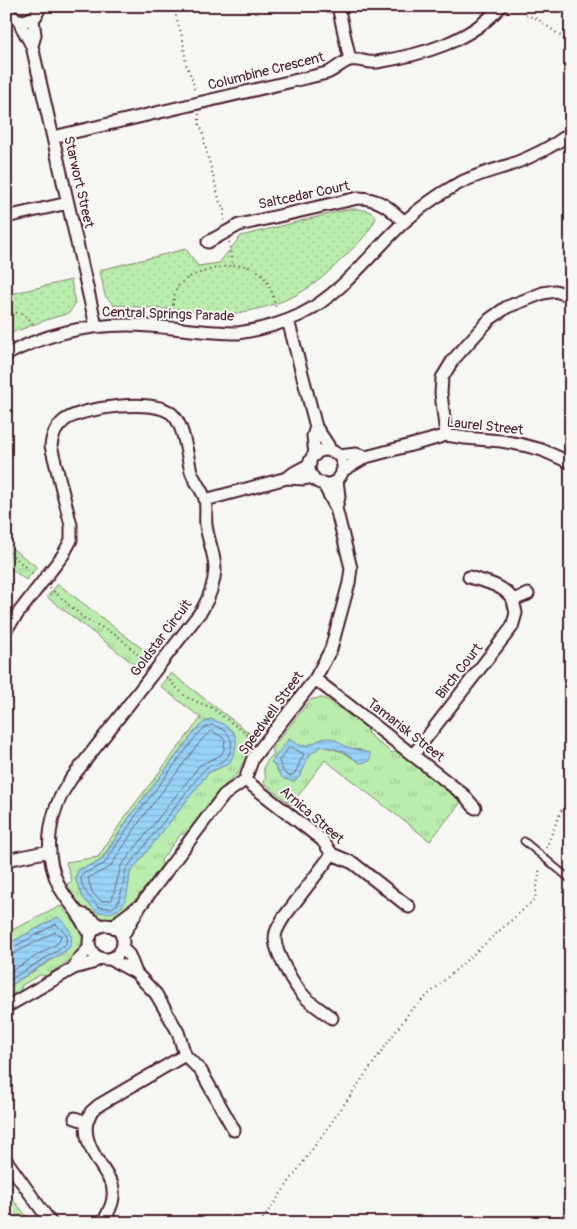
<svg xmlns="http://www.w3.org/2000/svg" width="577" height="1229" font-family="Pangolin,sans-serif">
  <defs>
    <pattern id="grass-tufts" width="24" height="20" patternUnits="userSpaceOnUse" patternTransform="scale(1.25)"><rect width="24" height="20" fill="#b9ecad"/><path d="M3 7l-1-3M5 7V3M7 7l1-3M15 17l-1-3M17 17v-4M19 17l1-3" fill="none" stroke="#a1ca95"/></pattern>
    <pattern id="park-dots" width="8" height="8" patternUnits="userSpaceOnUse" patternTransform="scale(1.25)"><rect width="8" height="8" fill="#b9ecad"/><path d="M2 2h.1M6 6h.1" fill="none" stroke="#a1ca95" stroke-width="1.8" stroke-linecap="round"/></pattern>
    <pattern id="water-rules" width="6" height="5" patternUnits="userSpaceOnUse" patternTransform="scale(1.25)"><rect width="6" height="5" fill="#97d4f8"/><path d="M0 2.5h6" fill="none" stroke="#84b6d5"/></pattern>
  </defs>
  <rect width="100%" height="100%" fill="#f6f6f2"/>
  <filter id="ink" filterUnits="userSpaceOnUse"><feTurbulence type="fractalNoise" baseFrequency=".02" numOctaves="2"/><feDisplacementMap in="SourceGraphic" scale="10" xChannelSelector="R" yChannelSelector="G"/><feConvolveMatrix kernelMatrix="1 2 1 2 8 2 1 2 1" color-interpolation-filters="sRGB"/></filter>
  <g filter="url(#ink)">
    <path fill="url(#grass-tufts)" stroke="#82866c" fill-rule="evenodd" d="M 6,544 L 37,567 L 26,580 L 6,565 Z
      M 58,584 L 149,654 L 139,668 L 47,597 Z
      M 171,673 L 252,735 L 249,740 L 254,745 L 247,756 L 237,774 L 224,786 L 186,834 L 181,834 L 161,860 L 162,865 C 151,879 124,922 105,920 C 98,919 93,915 88,911 C 78,904 72,895 67,884 L 72,881 L 66,862 L 98,857 L 127,814 L 201,718 L 160,686 ZM 211,719 L 234,732 C 240,751 228,767 209,772 L 130,873 L 127,891 L 78,870 L 100,861 L 133,812 L 195,731 L 203,723 Z
      M 322,698 L 328,700 L 367,728 L 368,734 L 392,753 L 397,751 L 457,797 L 461,802 L 430,841 L 325,760 L 291,805 L 264,783 L 266,777 C 260,767 267,761 274,753 L 271,749 L 308,703 L 312,699 ZM 289,739 C 292,741 295,744 299,746 C 305,748 308,744 314,743 C 330,741 345,748 361,750 L 360,763 L 343,752 L 322,746 L 310,754 L 300,776 L 294,781 C 283,780 279,776 275,765 Z
      M 61,906 C 96,947 87,949 46,976 L 40,975 L 22,985 L 20,991 L 6,999 L 6,988 L 65,952 L 71,944 L 58,917 L 6,945 L 6,933 Z
      M 6,1191 L 32,1223 L 6,1223 Z"/>
    <path fill="url(#park-dots)" stroke="#82866c" d="M 349,209 C 358,209 373,209 376,218 C 370,232 358,244 347,254 C 332,269 316,285 296,295 C 277,305 247,313 226,314 L 114,305 L 105,296 L 100,270 L 186,249 L 198,266 L 219,263 L 241,236 Z
      M 71,280 L 75,304 L 69,313 L 46,320 L 6,335 L 6,295 Z"/>
    <path fill="url(#water-rules)" stroke="#788ca6" d="M 211,719 C 237,728 243,739 229,764 L 209,772 L 130,873 C 128,885 128,909 113,912 C 108,914 102,912 97,912 L 83,898 L 75,878 L 78,870 L 101,861 L 133,812 L 195,731 L 203,723 Z
      M 289,739 C 313,757 314,733 333,739 C 339,741 344,747 350,748 C 357,750 363,751 370,753 L 370,761 L 360,763 L 343,751 L 322,746 L 310,754 L 300,776 L 294,781 C 276,780 282,771 271,762 Z
      M 58,917 C 68,927 76,934 69,948 L 6,988 L 6,945 Z"/>
    <g fill="none" stroke-linecap="round" stroke-linejoin="round">
      <path stroke="#69677d" stroke-width="1" d="M 212,725 C 226,729 235,737 230,752 C 225,766 210,762 203,771 C 177,804 152,837 126,869 L 122,890 L 117,905 L 111,908 L 99,907 C 91,899 78,887 82,874 L 104,864 L 137,814 L 198,734 L 206,727 Z
        M 212,731 L 225,739 L 224,750 L 221,755 L 200,765 L 121,866 L 112,900 L 101,901 L 92,892 L 88,878 L 110,867 L 142,818 L 203,738 Z
        M 290,747 L 304,754 L 295,773 L 291,776 C 283,775 282,768 279,761 Z
        M 6,949 L 10,949 L 56,924 L 67,935 L 66,943 L 62,948 L 6,982
        M 6,955 L 13,954 L 55,932 L 61,936 L 58,943 L 6,974"/>
      <g stroke="#4a1f2b" stroke-width="9">
        <path id="lane" d="M 524,841 L 571,880"/>
      </g>
      <g stroke="#4a1f2b" stroke-width="15">
        <path id="street" d="M 7,6 C 9,16 15,20 24,21 L 36,16 L 40,6
          M 338,6 L 350,60
          M 20,21 L 21,26 L 32,46 L 96,326
          M 32,46 L 35,35 L 33,19
          M 53,137 L 327,73 C 335,70 342,62 350,60 C 359,58 368,64 377,62 C 421,55 470,42 501,6
          M 6,217 L 68,203
          M 208,242 L 239,225 L 358,198 C 379,198 390,208 404,222
          M 288,320 L 316,427 L 328,445 L 330,451
          M 6,355 C 51,331 99,322 150,326 C 179,328 208,333 238,333 C 258,330 281,324 300,315 C 343,293 370,254 404,222 C 419,209 436,196 454,186 C 471,176 491,171 510,165 C 532,157 552,147 571,133
          M 446,435 L 441,393 L 442,378 L 453,360 L 490,319 L 507,307 L 543,293 L 555,291 L 571,296
          M309 467a17 17 0 1 1 34 0a17 17 0 1 1-34 0Z
          M 315,455 L 313,436 L 316,427
          M 339,456 L 356,454 L 366,457
          M 342,471 L 366,457 L 430,440 L 446,435 L 465,438 L 501,441 L 523,445 L 542,450 L 571,463
          M 287,478 L 295,472 L 310,464
          M 205,500 L 287,478 L 304,479 L 313,477
          M 336,508 L 339,497 L 337,480
          M 469,577 C 485,582 504,585 513,600
          M 6,629 L 63,555 L 71,540 L 71,525 L 51,446 C 52,436 57,426 65,420 C 84,407 154,398 172,414 C 184,424 187,456 191,471 C 194,481 202,489 205,499 C 207,507 205,517 206,525 C 208,541 215,554 215,570 C 214,584 209,598 202,610 L 71,779 C 49,810 42,851 59,886 C 64,896 71,904 77,912 C 82,920 84,928 91,935
          M 315,679 L 464,795 L 475,808
          M 413,755 L 512,627 L 516,613 L 513,600 L 528,594
          M 245,780 L 322,840 L 332,854 L 353,863 L 409,907
          M 6,860 L 50,851
          M 78,913 L 87,916 L 101,926
          M89 942a17 17 0 1 1 34 0a17 17 0 1 1-34 0Z
          M 114,927 L 120,920 L 139,906
          M 122,937 L 141,905 L 224,795 L 245,780 L 253,758 L 315,679 L 331,649 L 349,583 L 351,568 L 336,508 L 323,483
          M 122,948 L 129,955 L 136,973
          M 110,959 L 136,973 L 156,994 L 178,1032 L 185,1055 L 201,1071 L 234,1130
          M 74,968 L 78,960 L 90,947
          M 6,1007 L 74,968 L 92,963 L 99,958
          M 332,1018 C 323,1011 313,1005 305,997 C 294,986 275,953 275,938 C 275,930 280,924 284,917 L 332,854
          M 75,1118 L 87,1122 L 91,1112 L 99,1105 L 185,1055
          M 87,1122 C 82,1144 102,1165 112,1184 C 116,1199 110,1209 103,1223
          M 6,1160 L 51,1223"/>
      </g>
      <path stroke="#4a1f2b" stroke-width="2" stroke-dasharray="1 4" stroke-linecap="butt" d="M 173,6 L 183,40 L 186,64 L 193,81 L 194,91
        M 521,6 L 526,15 L 538,19 L 571,44
        M 199,114 L 199,124 L 203,132 L 205,145 L 220,203 L 224,208 L 224,222
        M 229,242 L 232,265
        M 6,314 C 21,310 27,315 35,327
        M 172,315 C 173,307 173,296 177,288 C 183,278 196,274 206,271 C 247,259 268,264 276,309
        M 6,549 L 34,575
        M 50,588 L 84,618 L 118,636 L 146,662
        M 166,677 L 186,697 L 212,708 L 254,740
        M 546,848 L 561,811 L 571,798
        M 260,1223 L 411,1010 L 535,899 L 540,867"/>
      <use href="#lane" stroke="#f6f6f2" stroke-width="5.5"/>
      <use href="#street" stroke="#f6f6f2" stroke-width="11"/>
    </g>
  </g>
  <g text-anchor="middle" dominant-baseline="central" stroke-width="4" stroke-linejoin="round" paint-order="stroke">
    <g font-size="14" fill="#4a1f2b" stroke="#f6f6f2">
      <text transform="translate(266 71) rotate(-14)">Columbine Crescent</text>
      <text transform="translate(79 182) rotate(77)">Starwort Street</text>
      <text transform="translate(304 195) rotate(-12)">Saltcedar Court</text>
      <text transform="translate(168 314) rotate(2)">Central Springs Parade</text>
      <text transform="translate(485 426) rotate(6)">Laurel Street</text>
      <text transform="translate(161 638) rotate(-53)">Goldstar Circuit</text>
      <text transform="translate(459 671) rotate(-52)">Birch Court</text>
      <text transform="translate(271 713) rotate(-54)">Speedwell Street</text>
      <text transform="translate(406 730) rotate(38)">Tamarisk Street</text>
      <text transform="translate(312 815) rotate(41)">Arnica Street</text>
    </g>
  </g>
  <rect width="577" height="1229" fill="none" stroke="#f6f6f2" stroke-width="25"/>
  <rect x="12" y="12" width="552" height="1204" fill="none" stroke="#4a1f2b" stroke-width="2" filter="url(#ink)"/>
</svg>
